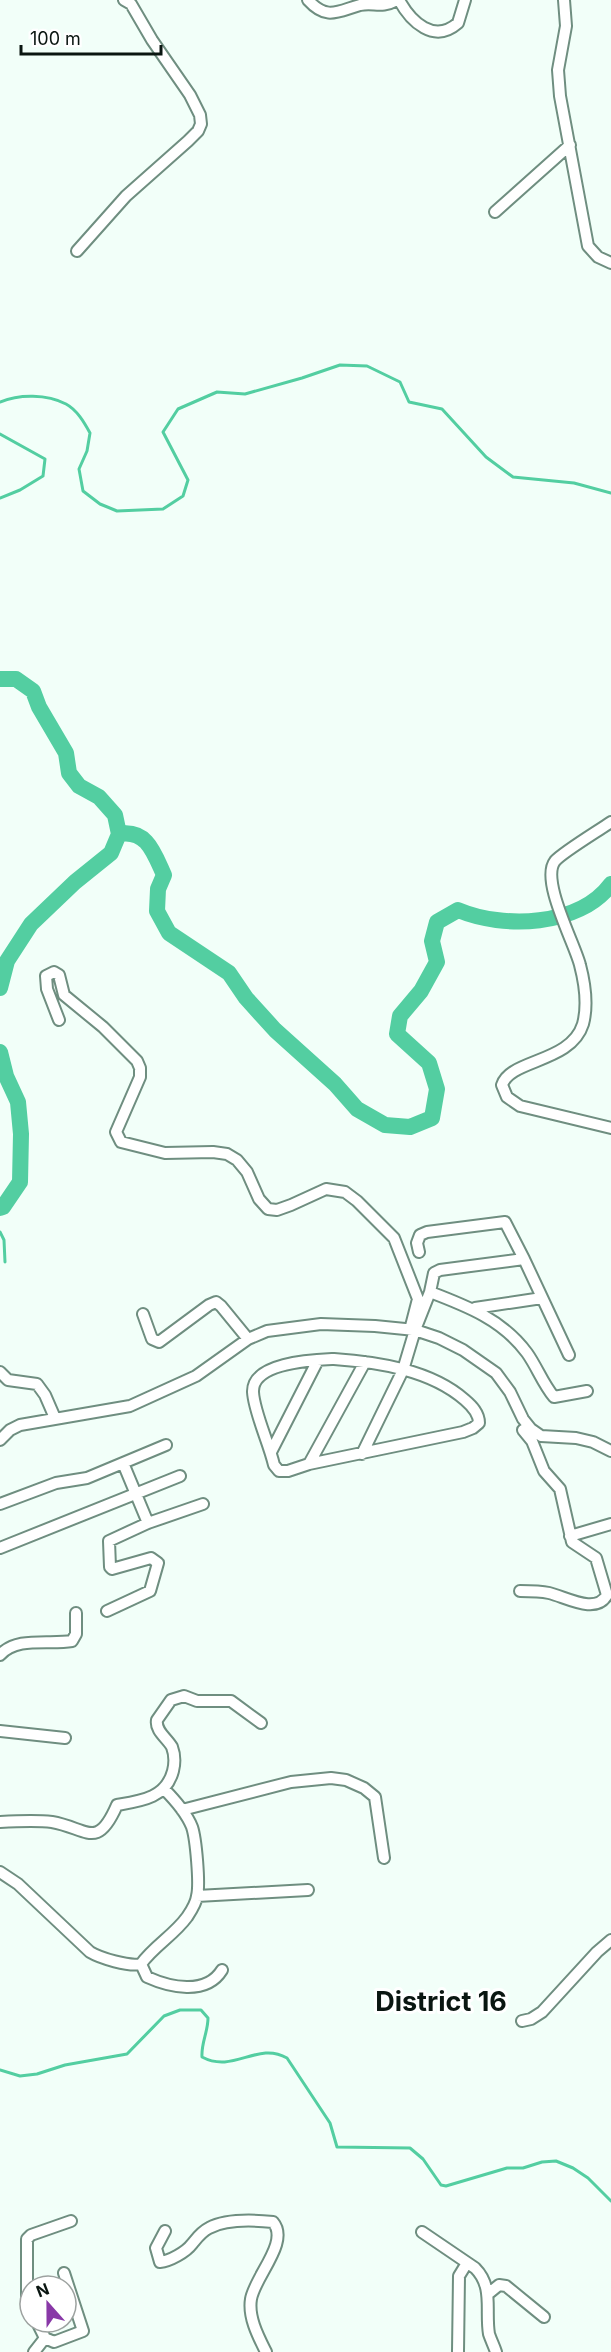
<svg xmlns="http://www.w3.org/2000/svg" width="611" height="2352" font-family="Inter,sans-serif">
  <rect width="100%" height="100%" fill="#f2fff9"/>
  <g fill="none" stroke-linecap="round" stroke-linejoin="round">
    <path stroke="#53cea1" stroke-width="3" d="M 0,402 C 19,394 47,394 66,404 C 77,410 84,422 90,433 L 87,451 L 79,469 L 83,491 L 100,504 L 117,511 L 163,509 L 183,496 L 188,480 L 163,432 L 178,409 L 217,392 L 245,394 L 302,378 L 340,365 L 367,366 L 400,382 L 409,402 L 442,409 L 486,457 L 513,477 L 574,483 L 611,493
      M 0,434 L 45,459 L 43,476 L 20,490 L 0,498
      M 0,970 L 5,971
      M 0,1232 L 4,1240 L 5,1262
      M 0,2070 L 20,2076 L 37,2074 L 65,2065 L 127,2054 L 164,2016 L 180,2010 L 201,2010 L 208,2018 C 208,2032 201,2043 202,2057 C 234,2074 257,2041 287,2058 L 330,2123 L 337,2147 L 410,2148 L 423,2159 L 441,2185 L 446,2186 L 507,2168 L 523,2168 L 542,2162 L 556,2161 L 573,2168 L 588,2178 L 611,2201"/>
    <path stroke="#53cea1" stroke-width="16" d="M 0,679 L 16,679 L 33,691 L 39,707 L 66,753 L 69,773 L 79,786 L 99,797 L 115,815 L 119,834 L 111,853 L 75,882 L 31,924 L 7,961 L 0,988
      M 119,834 C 147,829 154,853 164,875 L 158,889 L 157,911 L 169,933 L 229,973 L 246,998 L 275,1030 L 335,1084 L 357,1109 L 385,1125 L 410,1127 L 432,1118 L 437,1089 L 429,1063 L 397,1034 L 400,1016 L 421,991 L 437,962 L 432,941 L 437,922 L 458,910 C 503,929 579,927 611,884
      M 0,1052 L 6,1076 L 18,1102 L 21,1134 L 20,1182 L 3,1207 L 0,1208"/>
    <g stroke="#6f8e80" stroke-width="14">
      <path id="minor" d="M 308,0 C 327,21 338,11 360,5 C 375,2 380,9 397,0
        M 399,0 C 411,22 434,44 458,23 L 465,0
        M 564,0 L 566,26 L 558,70 L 560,96 L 588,246 L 598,257 L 611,263
        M 495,212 L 570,145
        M 77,251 L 126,196 L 188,141 L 198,131 L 201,124 L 200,115 L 190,95 L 152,40 L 131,4 L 124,0
        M 611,822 C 598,831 563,852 555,861 C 540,880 575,944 580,965 C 585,984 588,1005 583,1024 C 571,1063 510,1059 502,1085 L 507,1097 L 520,1106 L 611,1128
        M 59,1020 L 47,989 L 46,976 L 54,972 L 59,975 L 64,995 L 103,1027 L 137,1061 L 140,1068 L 140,1077 L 116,1132 L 121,1142 L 165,1153 L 213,1152 L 227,1154 L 237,1160 L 247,1172 L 259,1199 L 268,1209 L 277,1210 L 291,1205 L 326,1189 L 345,1192 L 357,1201 L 394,1238 L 418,1299 L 410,1330
        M 419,1252 L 417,1243 L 420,1235 L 427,1232 L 505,1222 L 524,1259
        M 430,1292 C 467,1306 503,1320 527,1353 C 537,1367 543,1384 554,1397 L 587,1391
        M 475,1308 L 542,1298
        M 143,1314 L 152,1339 L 159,1342 L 209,1305 L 216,1302 L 221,1306 L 248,1339
        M 334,1359 C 378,1362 431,1370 465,1400 C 472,1406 479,1413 479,1423 L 473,1428 L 463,1432 L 309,1464 L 288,1471 L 279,1471 L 274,1465 C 269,1443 254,1412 253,1392 C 252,1362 314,1360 334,1359 Z
        M 0,1372 L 8,1380 L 37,1384 L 45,1395 L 55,1418
        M 0,1440 L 10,1430 L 20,1425 L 130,1406 L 196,1376 L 248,1339 L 267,1331 L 321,1324 L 375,1326 L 415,1330 L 439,1338 L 463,1350 L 496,1373 L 510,1392 L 523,1419 L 531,1429 L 541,1436 L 576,1438 L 593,1442 L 611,1451
        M 271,1452 L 318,1360
        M 362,1454 L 403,1370 L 415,1330 L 430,1292 L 434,1273 L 440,1270 L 524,1259 L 569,1355
        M 123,1463 L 148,1523
        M 309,1464 L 365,1362
        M 0,1504 L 56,1483 L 87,1478 L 166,1445
        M 570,1536 L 611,1524
        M 0,1548 L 180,1476
        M 520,1591 C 530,1591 540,1591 549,1593 C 566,1597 596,1615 607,1595 L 596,1558 L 572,1542 L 560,1489 L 544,1471 L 532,1441 L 523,1430
        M 107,1611 L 150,1591 L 158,1563 L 151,1558 L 112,1569 L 110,1567 L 109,1541 L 148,1523 L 203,1504
        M 0,1655 C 17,1636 49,1645 72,1641 L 76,1634 L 76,1613
        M 0,1731 L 65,1738
        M 182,1810 L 291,1782 L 331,1778 L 346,1780 L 364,1788 L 375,1797 L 384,1858
        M 0,1822 C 17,1821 36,1820 52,1822 C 87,1828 97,1851 117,1805 C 141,1801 166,1798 173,1771 C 175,1763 175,1755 172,1747 C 167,1738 155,1731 157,1720 L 171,1700 L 184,1696 L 197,1701 L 231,1701 L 261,1723
        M 0,1872 L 18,1884 L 90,1952 C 100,1958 129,1967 141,1964 C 154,1946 174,1935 187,1917 C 191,1911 196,1904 197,1896 C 200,1884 196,1839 192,1827 C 186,1812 175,1800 164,1789
        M 197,1896 L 308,1890
        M 141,1964 L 147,1977 C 169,1987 206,1996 222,1970
        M 522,2021 L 531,2019 L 542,2012 L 597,1952 L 611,1940
        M 165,2231 L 156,2248 L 160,2262 C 170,2261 186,2252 192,2244 C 197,2238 201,2232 209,2228 C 226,2219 254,2220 273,2222 C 290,2242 255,2276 251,2299 C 248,2317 258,2336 266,2352
        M 422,2232 L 475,2268 C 494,2287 485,2310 489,2334 C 491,2340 494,2346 496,2352
        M 488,2294 L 499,2285 L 506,2286 L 544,2317
        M 30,2306 L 27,2301 L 27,2239 L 31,2235 L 71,2221
        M 45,2338 L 54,2342 L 83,2331 L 64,2273
        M 34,2352 L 45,2338 L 37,2322
        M 458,2352 L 459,2276 L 467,2263"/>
    </g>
    <use href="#minor" stroke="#fff" stroke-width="10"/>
  </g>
  <g text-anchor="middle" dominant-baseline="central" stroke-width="6" stroke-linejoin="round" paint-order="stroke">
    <g font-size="27" font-weight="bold" fill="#0a1611" stroke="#fff">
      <text x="441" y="2001">District 16</text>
    </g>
  </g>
  <g transform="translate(48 2304) rotate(339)"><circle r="28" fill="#ffffff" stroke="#9da2a0" stroke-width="1.5"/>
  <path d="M0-4.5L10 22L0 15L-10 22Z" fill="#8938a7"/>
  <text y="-9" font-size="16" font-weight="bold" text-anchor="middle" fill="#0a1611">N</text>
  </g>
  <path d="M21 45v9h140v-9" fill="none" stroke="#0a1611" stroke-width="3"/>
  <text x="30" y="45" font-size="18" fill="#0a1611" stroke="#ffffff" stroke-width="4.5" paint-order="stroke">100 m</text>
</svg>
